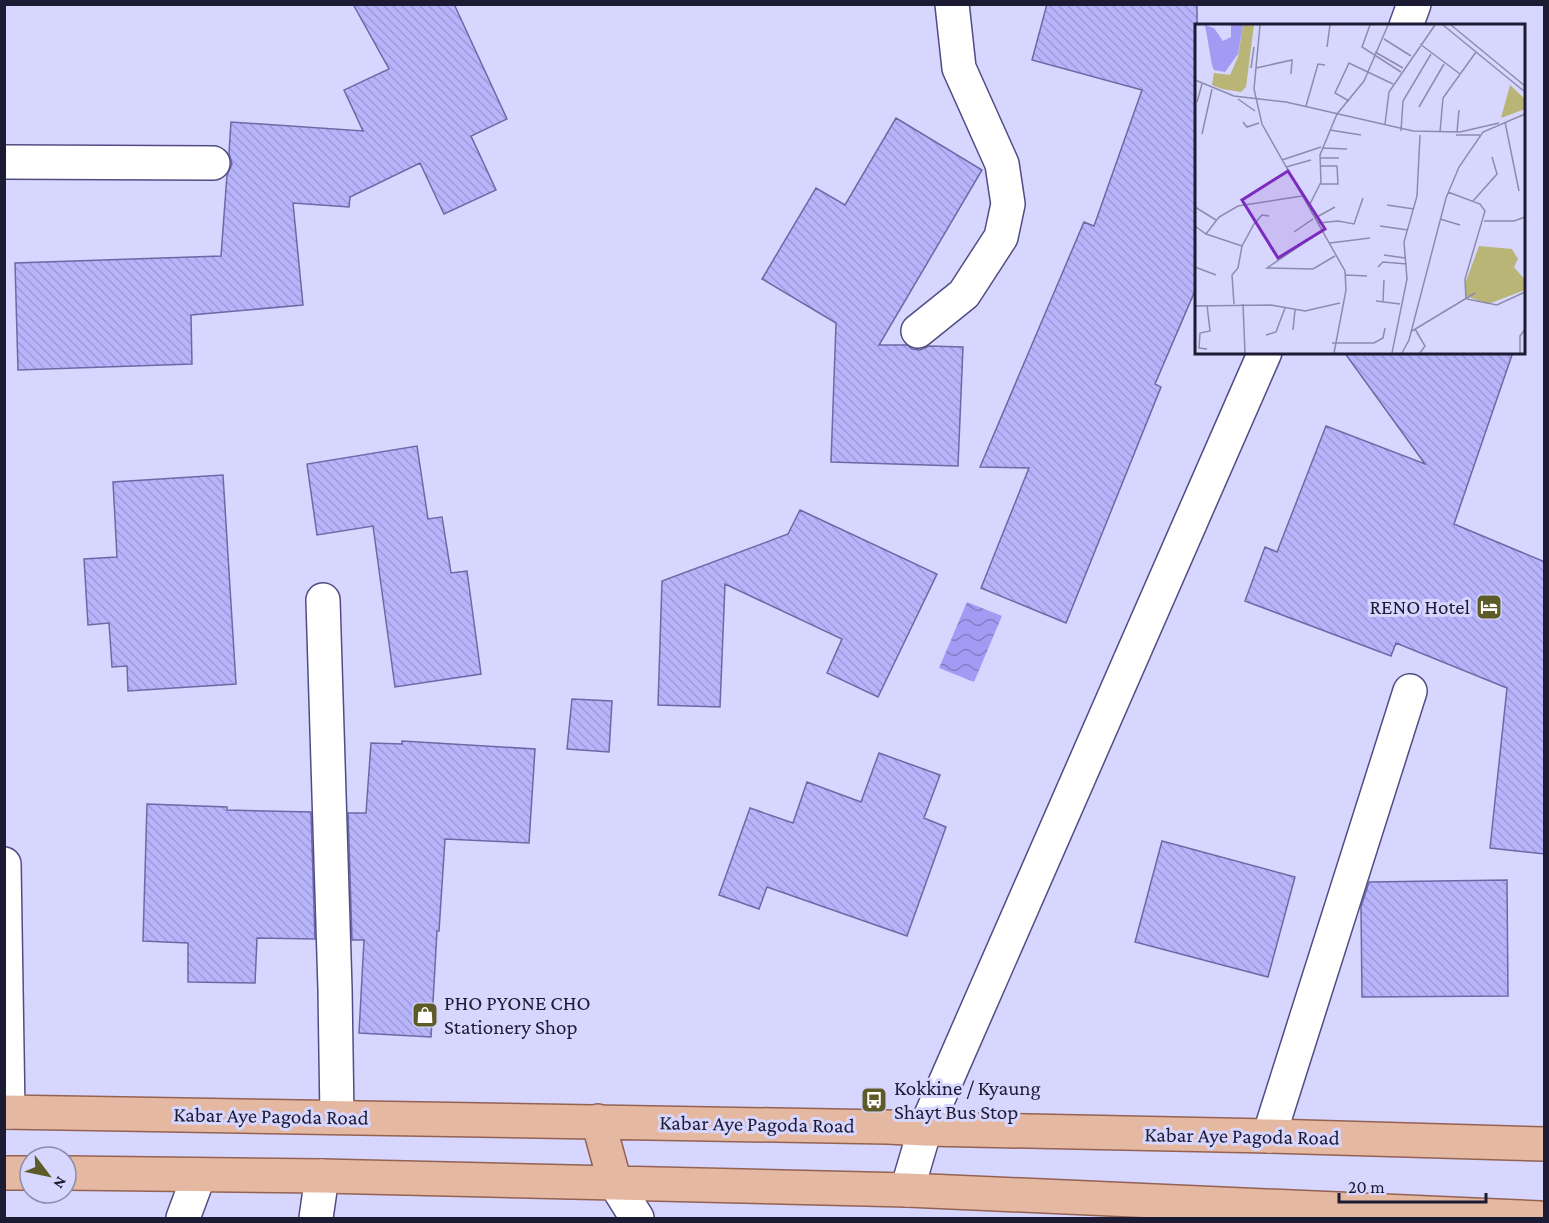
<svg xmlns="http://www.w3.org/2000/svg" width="1549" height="1223" font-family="'Crimson Pro',serif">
  <defs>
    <pattern id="water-waves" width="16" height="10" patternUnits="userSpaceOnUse" patternTransform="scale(1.5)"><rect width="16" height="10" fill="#a19bf3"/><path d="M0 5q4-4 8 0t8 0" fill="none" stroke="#837ec5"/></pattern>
    <pattern id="building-back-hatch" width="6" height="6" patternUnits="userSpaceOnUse" patternTransform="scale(1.5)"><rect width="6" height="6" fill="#b7b4fc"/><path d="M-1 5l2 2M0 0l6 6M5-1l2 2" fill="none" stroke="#9d9ad8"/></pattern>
  </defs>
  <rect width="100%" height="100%" fill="#d7d6fe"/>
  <path fill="url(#water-waves)" d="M 967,602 L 1002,616 L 974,682 L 939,668 Z"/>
  <path fill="url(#building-back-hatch)" stroke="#6d69a4" stroke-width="1.5" d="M 353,4 L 454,4 L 507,119 L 471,136 L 496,190 L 444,214 L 420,163 L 350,197 L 349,207 L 293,203 L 303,305 L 191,315 L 192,364 L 18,370 L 15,263 L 221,256 L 227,175 L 232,164 L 229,153 L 231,122 L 363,131 L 344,90 L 389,69 Z
    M 1047,4 L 1197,4 L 1197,286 L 1155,384 L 1161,387 L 1066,623 L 981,588 L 1029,468 L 980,467 L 1084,222 L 1094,226 L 1142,90 L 1032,60 Z
    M 896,118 L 982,170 L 879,345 L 907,345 L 912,349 L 920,350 L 929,346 L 963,347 L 958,466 L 831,462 L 836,323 L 762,279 L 816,188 L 845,205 Z
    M 1344,352 L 1513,352 L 1454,524 L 1545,562 L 1545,854 L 1490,848 L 1507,688 L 1396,643 L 1391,656 L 1245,601 L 1265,547 L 1277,552 L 1326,426 L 1425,464 Z
    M 417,446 L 428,519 L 442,517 L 451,573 L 467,571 L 481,674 L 395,687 L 373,526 L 317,535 L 307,464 Z
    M 223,475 L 236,684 L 128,691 L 127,666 L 112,667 L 109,623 L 88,625 L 84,559 L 117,557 L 113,482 Z
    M 800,510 L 937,574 L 878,697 L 827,673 L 842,639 L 725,584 L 720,707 L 658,705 L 662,581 L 788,534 Z
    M 572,699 L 612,701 L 609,752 L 567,749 Z
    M 402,741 L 535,749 L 529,843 L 445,839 L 439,931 L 437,931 L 431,1037 L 359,1033 L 364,940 L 352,940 L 348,813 L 366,813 L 371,743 L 402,744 Z
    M 879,753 L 940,775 L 924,818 L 946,827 L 907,936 L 767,887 L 759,909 L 719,895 L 750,808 L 793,823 L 807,782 L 861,802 Z
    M 147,804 L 227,807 L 227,810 L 311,812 L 315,939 L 257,938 L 255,983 L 188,982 L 188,943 L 143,941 Z
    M 1162,841 L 1295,877 L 1268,977 L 1135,942 Z
    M 1507,880 L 1508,996 L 1362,997 L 1361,907 L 1369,882 Z"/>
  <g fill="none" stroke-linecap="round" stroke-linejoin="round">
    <g stroke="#514d84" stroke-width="36">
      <path id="minor" d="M 1406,26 L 1414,4
        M 4,162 L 213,163
        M 918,331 L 964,294 L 1001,237 L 1008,204 L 1002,164 L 959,68 L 952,4
        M 323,600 L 335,989 L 337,1117
        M 4,864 L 8,1112
        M 1269,1136 L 1410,691
        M 615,1183 L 637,1218
        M 907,1190 L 925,1129 L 1265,352
        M 183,1218 L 199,1175
        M 316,1218 L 322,1176"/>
    </g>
    <g stroke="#936253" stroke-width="36">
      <path id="major" d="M 4,1112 L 888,1127 L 925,1129 L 1269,1136 L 1544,1144
        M 598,1121 L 615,1183
        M 4,1173 L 30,1173
        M 66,1173 L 322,1176 L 907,1190 L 1540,1218"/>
    </g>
    <use href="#minor" stroke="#fff" stroke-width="33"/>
    <use href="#major" stroke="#e5b8a2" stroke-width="33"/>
  </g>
  <defs>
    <g id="hotel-square" transform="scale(1.35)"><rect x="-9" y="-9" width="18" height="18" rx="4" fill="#5d5b27" stroke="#d7d6fe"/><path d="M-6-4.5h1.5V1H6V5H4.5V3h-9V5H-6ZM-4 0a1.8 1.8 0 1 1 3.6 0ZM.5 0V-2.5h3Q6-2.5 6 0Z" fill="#fff"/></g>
    <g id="shop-square" transform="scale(1.35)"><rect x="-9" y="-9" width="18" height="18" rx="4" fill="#5d5b27" stroke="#d7d6fe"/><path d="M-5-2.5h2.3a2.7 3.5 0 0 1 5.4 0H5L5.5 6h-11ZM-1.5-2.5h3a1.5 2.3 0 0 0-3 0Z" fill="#fff"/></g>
    <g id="bus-square" transform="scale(1.35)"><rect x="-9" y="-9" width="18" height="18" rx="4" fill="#5d5b27" stroke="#d7d6fe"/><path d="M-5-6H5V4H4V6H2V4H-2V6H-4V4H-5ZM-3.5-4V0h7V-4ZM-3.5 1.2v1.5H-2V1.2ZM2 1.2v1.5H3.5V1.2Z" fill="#fff"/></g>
  </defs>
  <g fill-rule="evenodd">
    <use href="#hotel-square" x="1489" y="607"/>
    <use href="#shop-square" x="425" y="1015"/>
    <use href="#bus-square" x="874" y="1100"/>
  </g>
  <g text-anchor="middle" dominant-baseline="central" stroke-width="6" stroke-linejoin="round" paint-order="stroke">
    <g font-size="21" fill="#1d1b33" stroke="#d7d6fe" text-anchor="start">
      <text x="1470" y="607" text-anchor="end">RENO Hotel</text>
      <text x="444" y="1003">PHO PYONE CHO<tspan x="444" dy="24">Stationery Shop</tspan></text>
      <text x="894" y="1088">Kokkine / Kyaung<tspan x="894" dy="24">Shayt Bus Stop</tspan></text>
    </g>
    <g font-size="21" fill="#1d1b33" stroke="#d7d6fe">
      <text transform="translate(271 1116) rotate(1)">Kabar Aye Pagoda Road</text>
      <text transform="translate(757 1124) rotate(1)">Kabar Aye Pagoda Road</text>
      <text transform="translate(1242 1136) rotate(1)">Kabar Aye Pagoda Road</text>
    </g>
  </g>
  <g transform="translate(1195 24)">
    <rect width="330" height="330" fill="#d7d6fe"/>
    <path d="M 48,1 L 59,1 L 51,63 L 46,68 L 27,65 L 17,61 L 19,49 L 35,51 L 43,33 ZM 315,61 L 330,75 L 330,85 L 306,94 ZM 284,222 L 317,225 L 323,235 L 319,243 L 330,256 L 330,266 L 293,280 L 271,272 L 271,257 Z" fill="#b8b577"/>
    <path d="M 10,1 L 19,4 L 28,17 L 36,13 L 36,1 L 48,1 L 43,30 L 30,48 L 19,46 L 17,41 Z" fill="#a19bf3"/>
    <path fill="none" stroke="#8d8bad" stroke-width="1.5" d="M 65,1 L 59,65 L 67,100 L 150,247 L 151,266 L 139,329M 175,1 L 167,23 L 206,48M 248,1 L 330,68M 256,1 L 330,62M 189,15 L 216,32M 225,20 L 265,50M 132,23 L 135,1M 180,28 L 208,44M 56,44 L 59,23M 61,44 L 97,36 L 96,50M 0,56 L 39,72 L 91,78 L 218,107 L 265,108 L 304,99M 43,75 L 60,87M 154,77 L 140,69 L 154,39 L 198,60M 2,78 L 7,60M 111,82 L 123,40 L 130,41M 224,83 L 249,40M 48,98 L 52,103 L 64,99M 310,98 L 324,167M 190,100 L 194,68 L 240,1M 135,106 L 166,111M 206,107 L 208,77 L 236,30M 245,108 L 248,74 L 281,28M 262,108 L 264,86M 7,110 L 17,65M 261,111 L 285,111M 128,124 L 152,125M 125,134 L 144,134M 87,136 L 126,123M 91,143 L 116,136M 125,160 L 143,160 L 142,142 L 126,142M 253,168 L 285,180 L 290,187 L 270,255 L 271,275M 278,177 L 302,150 L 297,133M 192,181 L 219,185M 114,182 L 126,158 L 125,131 L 142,90 L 169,57 L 193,1M 0,183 L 21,196M 120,194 L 140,183M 245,195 L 265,201M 289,197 L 319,197 L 330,193M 123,199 L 143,197 L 159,200 L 168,174M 0,202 L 11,210 L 47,222M 185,202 L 213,206M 99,208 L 118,195M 125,208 L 72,244 L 118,245 L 140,232M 11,210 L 24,193 L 43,182 L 107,172M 135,219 L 175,214M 189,231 L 210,234M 0,243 L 21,251M 183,243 L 188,238 L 212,240M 151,251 L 172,252M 272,275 L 302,281 L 330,268M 181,277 L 205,280M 188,277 L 189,256M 39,280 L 37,251 L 43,244 L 47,222 L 59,200 L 67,191 L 74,192M 48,280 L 50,329M 12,281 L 15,307 L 5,309 L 4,324 L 12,325M 0,282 L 76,281 L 110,287 L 145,279M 220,305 L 230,322 L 225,329M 98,306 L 100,286M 217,307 L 280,269M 71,311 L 81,308 L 90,284M 137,319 L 179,319 L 188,314 L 190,304M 197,329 L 212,255 L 209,218 L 222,172 L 225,111M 207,329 L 214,316 L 251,174 L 264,143 L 288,108 L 330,90M 325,329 L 325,312 L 330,305"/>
    <path fill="#7b2cbf" fill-opacity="0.15" stroke="#7b2cbf" stroke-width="3" d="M 93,147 L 130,205 L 83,234 L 47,176 Z"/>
    <rect width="330" height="330" fill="none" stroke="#1d1b33" stroke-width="3"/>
  </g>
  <rect width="1549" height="1223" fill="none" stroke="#1d1b33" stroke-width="12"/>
  <g transform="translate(48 1175) rotate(122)"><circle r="28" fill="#d7d6fe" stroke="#8d8bad" stroke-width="1.5"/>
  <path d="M0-4.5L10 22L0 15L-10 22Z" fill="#5d5b27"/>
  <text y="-9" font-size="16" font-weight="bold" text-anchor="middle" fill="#1d1b33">N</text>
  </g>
  <path d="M1339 1193v9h147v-9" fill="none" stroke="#1d1b33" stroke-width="3"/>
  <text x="1348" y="1193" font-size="18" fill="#1d1b33" stroke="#d7d6fe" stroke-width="4.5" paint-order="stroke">20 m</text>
</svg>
